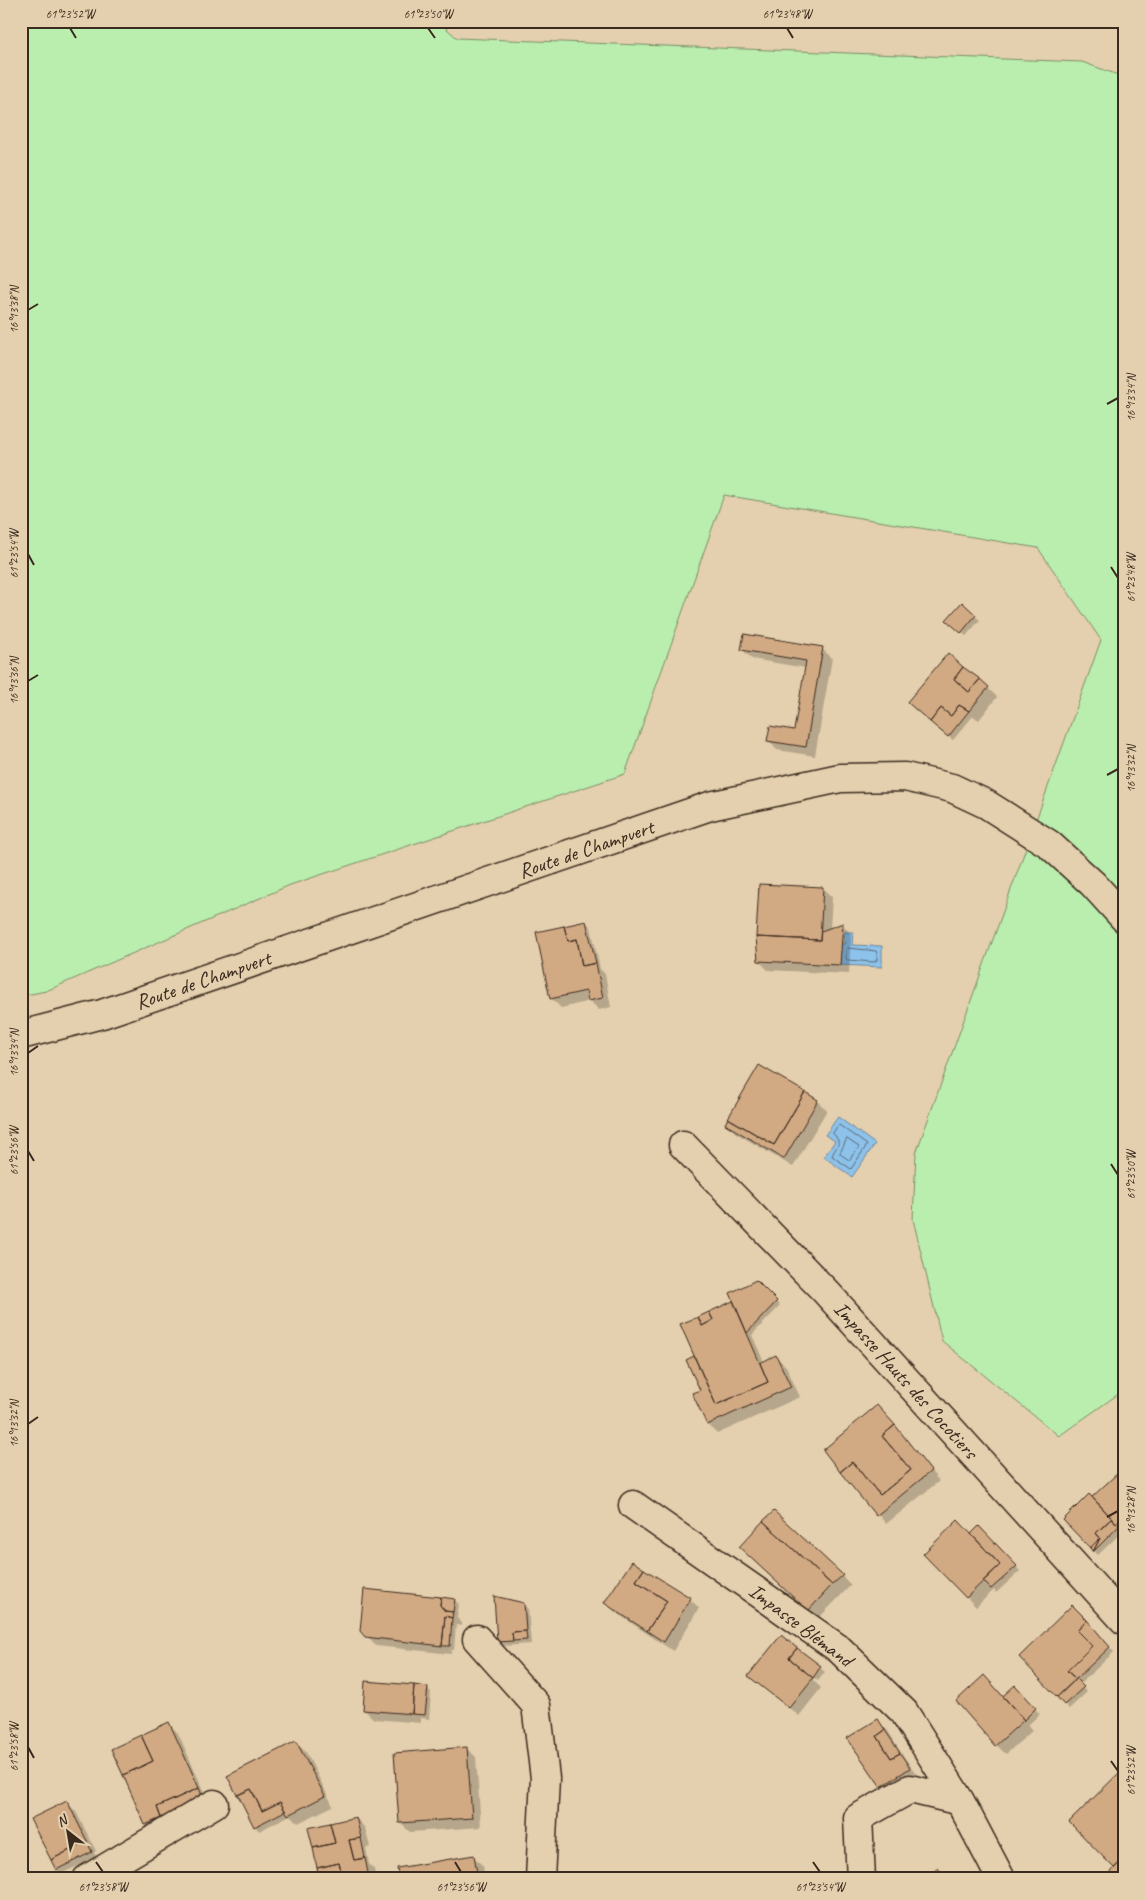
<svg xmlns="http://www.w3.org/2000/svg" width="1145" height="1900" font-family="Caveat,sans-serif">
  <rect width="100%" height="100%" fill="#e4d0ae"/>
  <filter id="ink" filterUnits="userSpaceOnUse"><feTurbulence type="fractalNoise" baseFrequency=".02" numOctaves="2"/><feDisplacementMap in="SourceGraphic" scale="10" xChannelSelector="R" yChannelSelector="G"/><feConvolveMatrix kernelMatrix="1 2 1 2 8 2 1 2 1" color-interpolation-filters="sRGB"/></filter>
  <g filter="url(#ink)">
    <path fill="#baeeae" stroke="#7a8c66" d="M 21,21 L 438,21 L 457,38 L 1082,62 L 1124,77 L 1124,1390 L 1059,1436 L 942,1341 L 913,1219 L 916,1153 L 1101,640 L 1038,548 L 724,495 L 625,774 L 290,885 L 46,991 L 21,996 Z"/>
    <path fill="#8dc2eb" stroke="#6c8599" d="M 844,932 L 853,932 L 852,945 L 882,946 L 882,967 L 840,965 L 841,944 L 844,944 Z
      M 838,1117 L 875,1144 L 852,1177 L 824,1157 L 835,1141 L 825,1135 Z"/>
    <path fill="#0003" d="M 975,616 L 980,620 L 966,636 L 952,625 Z
      M 742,649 L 822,649 L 832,658 L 815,756 L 777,750 L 768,740 L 795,731 L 806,668 L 752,659 Z
      M 988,688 L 997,697 L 979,720 L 973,716 L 953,740 L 941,730 Z
      M 822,888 L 832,897 L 830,929 L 842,924 L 851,934 L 849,974 L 768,970 L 759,961 Z
      M 586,922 L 591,927 L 600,969 L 605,974 L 611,1007 L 599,1010 L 590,1001 L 561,1008 L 551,998 Z
      M 817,1101 L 827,1110 L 793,1167 L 736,1133 L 726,1124 Z
      M 756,1281 L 780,1306 L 752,1335 L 764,1362 L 776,1357 L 786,1366 L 800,1397 L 717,1434 L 708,1425 L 694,1393 L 701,1390 L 688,1360 L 695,1357 L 682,1325 L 735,1302 Z
      M 886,1416 L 939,1481 L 886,1524 L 825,1450 Z
      M 1124,1476 L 1124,1530 L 1098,1555 L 1064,1520 L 1108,1516 Z
      M 979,1528 L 1020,1571 L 996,1593 L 994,1590 L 976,1607 L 925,1554 L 971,1536 Z
      M 750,1556 L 842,1576 L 851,1585 L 818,1619 Z
      M 690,1599 L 699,1608 L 673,1651 L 615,1612 L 606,1602 Z
      M 454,1600 L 459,1604 L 457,1618 L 462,1623 L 462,1626 L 456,1625 L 454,1650 L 451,1650 L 451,1654 L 376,1646 L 361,1631 Z
      M 523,1604 L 528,1609 L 531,1644 L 503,1646 L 499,1641 Z
      M 1095,1631 L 1114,1652 L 1079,1685 L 1087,1692 L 1069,1709 L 1058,1696 Z
      M 781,1636 L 825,1672 L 818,1681 L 814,1678 L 812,1679 L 821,1688 L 799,1716 L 750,1676 Z
      M 1015,1687 L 1040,1714 L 1028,1725 L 1033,1730 L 1006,1754 L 996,1745 L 1003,1698 Z
      M 427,1688 L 431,1692 L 429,1719 L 421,1718 L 421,1723 L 374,1719 L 364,1710 Z
      M 878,1721 L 887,1730 L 894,1740 L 893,1741 L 919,1778 L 892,1795 L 882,1786 Z
      M 168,1723 L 178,1733 L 207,1798 L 156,1834 L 146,1824 Z
      M 296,1743 L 306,1752 L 333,1806 L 298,1823 L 290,1815 L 259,1831 L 255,1826 L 229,1777 Z
      M 466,1748 L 476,1757 L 481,1827 L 410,1832 L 400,1823 Z
      M 67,1802 L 76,1812 L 96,1851 L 94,1852 L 96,1857 L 61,1874 L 57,1869 Z
      M 356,1818 L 365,1828 L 370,1847 L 366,1848 L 369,1864 L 374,1869 L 376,1879 L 320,1879 Z
      M 474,1857 L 483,1866 L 485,1879 L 400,1879 Z"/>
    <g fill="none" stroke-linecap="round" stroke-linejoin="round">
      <path stroke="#5c6770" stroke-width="1" d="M 848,948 L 876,951 L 877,953 L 877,960 L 874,962 L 847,960 L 846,958 L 846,950 Z
        M 839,1125 L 867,1145 L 851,1169 L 832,1156 C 837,1143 843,1146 833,1133 Z
        M 847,1139 L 859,1147 L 849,1160 L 840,1154 Z"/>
    </g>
    <path fill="#d1a983" stroke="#3b2a1e" d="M 962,602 L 976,615 L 961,633 L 946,620 Z
      M 744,634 L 823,647 L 806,747 L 767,741 L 770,726 L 794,730 L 806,661 L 741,650 Z
      M 948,653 L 963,667 L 954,679 L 969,692 L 980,679 L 989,687 L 969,711 L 959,705 L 951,716 L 941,708 L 930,722 L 907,702 Z
      M 963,667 L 980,679 L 969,692 L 954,679 Z
      M 959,705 L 969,711 L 948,737 L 930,722 L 941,708 L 951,716 Z
      M 759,884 L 823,887 L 820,940 L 756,937 Z
      M 586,921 L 596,963 L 582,966 L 577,939 L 568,941 L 564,926 Z
      M 843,923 L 840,965 L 758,961 L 756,937 L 820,940 L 821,931 Z
      M 564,926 L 568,941 L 577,939 L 582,966 L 596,963 L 603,998 L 588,1001 L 586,991 L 550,999 L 536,932 Z
      M 759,1065 L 805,1092 L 774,1145 L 728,1118 Z
      M 805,1092 L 818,1100 L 784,1159 L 725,1124 L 728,1118 L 774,1145 Z
      M 756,1280 L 777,1301 L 747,1333 L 730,1293 Z
      M 733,1301 L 768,1382 L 716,1405 L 680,1324 L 698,1317 L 702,1326 L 713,1320 L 709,1312 Z
      M 709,1312 L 713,1320 L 702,1326 L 698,1317 Z
      M 776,1355 L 791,1387 L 707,1425 L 692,1393 L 700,1390 L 686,1360 L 694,1356 L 716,1405 L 768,1382 L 760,1363 Z
      M 877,1405 L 895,1425 L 882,1436 L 911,1470 L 880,1495 L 852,1462 L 840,1472 L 823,1450 Z
      M 895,1425 L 931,1471 L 876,1516 L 840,1472 L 852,1462 L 880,1495 L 911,1470 L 882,1436 Z
      M 1120,1471 L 1124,1475 L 1124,1515 L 1116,1523 L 1092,1497 Z
      M 1089,1494 L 1112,1518 L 1096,1533 L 1100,1538 L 1090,1548 L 1063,1520 Z
      M 774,1511 L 843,1575 L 832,1585 L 763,1521 Z
      M 1124,1515 L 1124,1530 L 1116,1523 Z
      M 1112,1518 L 1119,1526 L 1093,1552 L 1100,1538 L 1096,1533 Z
      M 958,1520 L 1000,1565 L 966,1598 L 923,1554 Z
      M 763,1521 L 832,1585 L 808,1611 L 739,1547 Z
      M 979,1526 L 1017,1566 L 991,1589 L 983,1581 L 1000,1565 L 971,1534 Z
      M 1100,1538 L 1093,1552 L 1090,1548 Z
      M 632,1561 L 644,1569 L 636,1581 L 667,1601 L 647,1631 L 604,1603 Z
      M 644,1569 L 691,1598 L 664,1642 L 647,1631 L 667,1601 L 636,1581 Z
      M 364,1589 L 441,1597 L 440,1605 L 445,1611 L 453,1612 L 452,1618 L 445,1616 L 442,1646 L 365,1637 L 360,1631 Z
      M 494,1596 L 524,1603 L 526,1631 L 512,1632 L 513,1641 L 497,1642 Z
      M 441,1597 L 455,1599 L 453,1612 L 445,1611 L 440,1605 Z
      M 1072,1605 L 1087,1620 L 1077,1631 L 1092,1646 L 1067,1671 L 1076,1679 L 1057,1697 L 1019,1657 Z
      M 445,1616 L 452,1618 L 450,1646 L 442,1646 Z
      M 1087,1620 L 1110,1647 L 1076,1679 L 1067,1671 L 1092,1646 L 1077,1631 Z
      M 526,1631 L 527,1640 L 513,1641 L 512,1632 Z
      M 781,1635 L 797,1648 L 789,1658 L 813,1678 L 789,1708 L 748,1676 Z
      M 797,1648 L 821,1666 L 813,1678 L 789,1658 Z
      M 984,1675 L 1024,1720 L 995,1746 L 956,1701 Z
      M 1076,1679 L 1084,1687 L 1064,1705 L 1057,1697 Z
      M 365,1681 L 414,1685 L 412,1714 L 363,1710 Z
      M 414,1685 L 428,1687 L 425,1715 L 412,1714 Z
      M 1015,1685 L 1036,1708 L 1024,1720 L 1003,1696 Z
      M 878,1719 L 885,1730 L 877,1736 L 891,1758 L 900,1753 L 910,1768 L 881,1787 L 847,1738 Z
      M 169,1722 L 199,1788 L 157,1807 L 161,1818 L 145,1825 L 123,1775 L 153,1761 L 141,1735 Z
      M 885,1730 L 900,1753 L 891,1758 L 877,1736 Z
      M 141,1735 L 153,1761 L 123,1775 L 111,1749 Z
      M 296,1741 L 325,1796 L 288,1815 L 280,1802 L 262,1811 L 251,1789 L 237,1795 L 227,1776 Z
      M 467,1747 L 472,1818 L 399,1823 L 394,1753 Z
      M 1122,1770 L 1124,1771 L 1124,1858 L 1114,1868 L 1069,1822 Z
      M 199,1788 L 203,1798 L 161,1818 L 157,1807 Z
      M 251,1789 L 262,1811 L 280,1802 L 285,1811 L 254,1827 L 238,1795 Z
      M 67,1801 L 87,1841 L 51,1860 L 30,1819 Z
      M 356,1817 L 361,1838 L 349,1840 L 354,1860 L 365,1858 L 369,1878 L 343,1879 L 339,1863 L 317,1868 L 313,1848 L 335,1843 L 330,1823 Z
      M 330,1823 L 335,1843 L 313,1848 L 308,1828 Z
      M 361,1838 L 365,1858 L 354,1860 L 349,1840 Z
      M 87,1841 L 92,1852 L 56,1870 L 51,1860 Z
      M 474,1855 L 478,1879 L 399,1879 L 397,1868 Z
      M 1124,1858 L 1124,1879 L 1116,1879 L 1110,1873 Z
      M 339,1863 L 343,1879 L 319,1879 L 317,1868 Z
      M 938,1868 L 946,1879 L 924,1879 Z"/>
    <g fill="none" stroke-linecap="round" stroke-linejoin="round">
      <g stroke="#3b2a1e" stroke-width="31">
        <path id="minor" d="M 21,1035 L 102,1014 L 710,806 L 840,778 L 905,777 L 952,788 L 986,804 L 1049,844 L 1093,884 L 1124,918
          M 683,1145 L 827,1293 L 1124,1620
          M 633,1505 L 839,1649 L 904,1712 L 960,1801 L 1001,1879
          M 477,1639 L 536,1705 L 545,1778 L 540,1879
          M 87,1879 L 214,1804
          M 861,1879 L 858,1818 L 910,1789 L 960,1801"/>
      </g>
      <use href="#minor" stroke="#e4d0ae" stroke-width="28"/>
    </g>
  </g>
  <path fill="none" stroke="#3b2a1e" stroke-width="2" d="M 70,28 L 76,38M 428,28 L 435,38M 787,28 L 793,38M 28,310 L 38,304M 1107,404 L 1118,398M 28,554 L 34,565M 1111,567 L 1118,578M 28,681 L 38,675M 1107,775 L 1118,769M 28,1053 L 38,1046M 28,1151 L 34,1161M 1111,1164 L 1118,1175M 28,1424 L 38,1417M 1107,1517 L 1118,1511M 28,1747 L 34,1758M 1111,1761 L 1118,1771M 96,1862 L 103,1872M 455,1862 L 461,1872M 813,1862 L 820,1872"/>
  <g text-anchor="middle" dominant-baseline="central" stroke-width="4" stroke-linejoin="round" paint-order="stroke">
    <g font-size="21" fill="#3b2a1e" stroke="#e4d0ae">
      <text transform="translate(586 849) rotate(-19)">Route de Champvert</text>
      <text transform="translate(203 980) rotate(-19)">Route de Champvert</text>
      <text transform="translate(906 1380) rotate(48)">Impasse Hauts des Cocotiers</text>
      <text transform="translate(801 1625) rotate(37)">Impasse Blémand</text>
    </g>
  </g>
  <rect width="1145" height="1900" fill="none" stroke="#e4d0ae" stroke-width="55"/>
  <g transform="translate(68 1832) rotate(329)" stroke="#e4d0ae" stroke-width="4" paint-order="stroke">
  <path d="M0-4L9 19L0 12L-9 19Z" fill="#3b2a1e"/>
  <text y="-8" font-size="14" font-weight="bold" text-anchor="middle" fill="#3b2a1e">N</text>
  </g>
  <rect x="28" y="28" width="1090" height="1844" fill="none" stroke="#3b2a1e" stroke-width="2"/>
  <g font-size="12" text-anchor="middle" fill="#3b2a1e">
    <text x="70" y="18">61°23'52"W</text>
    <text x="428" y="18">61°23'50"W</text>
    <text x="787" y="18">61°23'48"W</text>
    <text transform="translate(14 310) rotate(-90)" y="4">16°13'38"N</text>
    <text transform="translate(1131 398) rotate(-90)" y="4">16°13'34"N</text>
    <text transform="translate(14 554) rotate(-90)" y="4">61°23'54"W</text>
    <text transform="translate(1131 578) rotate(-90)" y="4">61°23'48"W</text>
    <text transform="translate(14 681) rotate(-90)" y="4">16°13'36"N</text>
    <text transform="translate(1131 769) rotate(-90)" y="4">16°13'32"N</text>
    <text transform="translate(14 1053) rotate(-90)" y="4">16°13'34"N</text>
    <text transform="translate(14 1151) rotate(-90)" y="4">61°23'56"W</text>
    <text transform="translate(1131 1175) rotate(-90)" y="4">61°23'50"W</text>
    <text transform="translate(14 1424) rotate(-90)" y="4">16°13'32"N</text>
    <text transform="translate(1131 1511) rotate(-90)" y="4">16°13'28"N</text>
    <text transform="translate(14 1747) rotate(-90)" y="4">61°23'58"W</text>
    <text transform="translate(1131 1771) rotate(-90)" y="4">61°23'52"W</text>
    <text x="103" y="1891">61°23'58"W</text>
    <text x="461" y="1891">61°23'56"W</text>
    <text x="820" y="1891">61°23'54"W</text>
  </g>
</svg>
